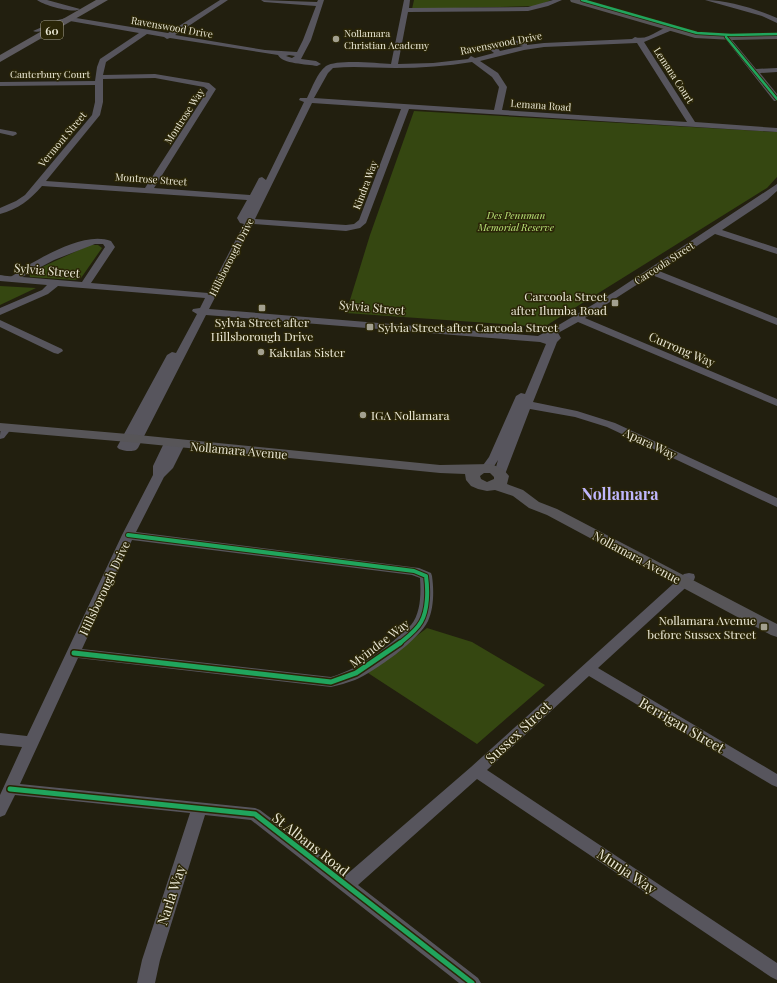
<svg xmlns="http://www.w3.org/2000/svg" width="777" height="983" font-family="'Playfair Display',serif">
  <rect width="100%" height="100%" fill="#221f0f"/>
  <path fill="#354711" d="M 414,0 L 551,0 L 537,6 L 412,9 Z
    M 414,111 L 777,132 L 777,177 L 767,188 L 544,327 L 346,313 L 370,235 Z
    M 90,245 L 98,245 L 102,248 L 81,278 L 75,280 L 30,277 L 29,273 Z
    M 0,286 L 36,288 L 0,305 Z
    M 427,628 L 472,642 L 545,685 L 477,744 L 368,673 Z"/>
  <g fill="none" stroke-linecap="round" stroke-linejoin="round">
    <path fill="#57555d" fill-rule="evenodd" d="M 37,0 L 47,0 L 80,9 C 74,14 43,5 37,0 Z
      M 220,0 L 228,0 L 175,35 L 265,50 L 297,52 L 303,40 L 316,6 L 264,2 L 261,0 L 317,2 L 318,0 L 324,0 L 311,40 L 301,59 L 316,61 L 321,64 L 317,66 C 307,64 282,64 278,55 L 170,38 L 167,39 L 164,37 L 147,34 L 106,62 L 103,75 L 155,74 L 209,83 L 216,89 L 154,188 L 250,195 L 259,178 L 262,177 L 266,180 L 304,102 L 299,100 L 300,98 L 307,98 C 312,88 317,73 326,66 C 337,59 377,63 391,64 L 404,0 L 410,0 L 409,8 L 528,7 L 553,0 L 562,0 L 548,6 L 528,11 L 408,12 L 398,64 L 433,63 L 468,59 L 471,56 L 475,58 L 494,53 L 489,49 L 488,45 C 495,39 518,40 527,42 L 527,45 L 544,43 L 632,39 L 635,37 C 650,42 663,23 677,26 L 677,28 L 644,42 L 695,122 L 777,128 L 777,132 L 409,109 L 366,223 L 360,228 L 346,231 L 253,224 L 209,309 L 538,336 L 557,326 L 614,292 L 777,184 L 777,191 L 767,200 L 722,230 L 777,248 L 777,254 L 715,234 L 659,271 L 777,318 L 777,325 L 652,275 L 585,318 L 777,399 L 777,406 L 578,322 L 558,333 L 561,338 L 557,342 L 533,402 L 577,411 L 615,423 L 777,498 L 777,507 L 607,427 L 575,417 L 530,409 L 504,477 L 496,477 L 494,474 L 498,460 L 491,471 L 483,471 L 481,468 L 489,457 L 516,396 L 521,393 L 525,394 L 546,344 L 540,342 L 206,315 L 138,448 L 136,450 C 131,452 124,451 119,449 L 117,447 L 167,355 L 172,352 L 176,353 L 197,314 L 192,311 L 193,309 L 200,308 L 205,298 L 58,286 L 48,294 L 0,315 L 0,308 L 42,290 L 47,285 L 0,281 L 0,275 C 3,275 9,277 12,276 C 18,273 24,267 30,264 C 52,252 87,232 111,241 L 115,247 L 91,283 L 208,293 L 244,224 L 240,223 L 237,218 L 247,200 L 42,186 C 30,200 18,209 0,214 L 0,208 L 16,201 L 25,195 L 92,115 L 95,102 L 95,85 L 0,86 L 0,82 L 95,81 L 97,67 L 100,59 L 139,33 L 70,21 C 61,23 39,35 33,31 L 58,20 L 70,17 L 168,33 ZM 637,43 L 687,122 L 502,110 L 507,87 L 498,73 L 480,61 L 524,50 L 544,47 ZM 519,45 L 523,46 L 500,51 L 496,46 ZM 289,55 L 295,56 L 292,58 L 286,56 ZM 472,62 L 492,77 L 499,87 L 494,110 L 314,98 L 328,73 L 333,68 C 354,66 374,68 395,68 C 421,68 447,66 472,62 ZM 155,78 L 204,87 L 208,90 L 145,188 L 46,181 L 100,115 L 103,102 L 103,79 ZM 312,103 L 401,109 L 359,220 L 354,224 L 346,225 L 255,219 ZM 95,244 L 103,244 L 105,247 L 82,282 L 22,277 L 54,260 Z
      M 705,0 C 727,0 757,9 777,18 L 777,23 L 762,16 Z
      M 725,33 L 727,34 L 756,69 L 777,68 L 777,72 L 760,73 L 777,94 L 777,101 L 774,101 L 723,36 L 721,35 Z
      M 0,129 L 16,132 L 17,134 L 13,136 L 0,133 Z
      M 0,320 L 62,349 L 63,351 L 58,354 L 54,353 L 0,327 Z
      M 6,425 L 10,426 L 12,428 L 4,438 L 0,439 C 0,433 0,427 6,425 Z
      M 170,440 L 175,442 L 183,442 L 185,444 L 173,468 L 164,477 L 136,532 L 419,568 L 431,573 L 432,576 C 434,590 434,608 428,621 C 419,640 374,672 355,680 C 347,683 339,685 331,687 L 78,658 L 20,784 L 255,808 L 260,810 L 346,875 L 471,767 L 684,574 L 689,573 L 694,574 L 695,577 L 694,580 L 598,668 L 777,774 L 777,787 L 772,785 L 589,676 L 487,770 L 777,963 L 777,980 L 771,977 L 477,779 L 358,885 L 478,978 L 481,983 L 459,983 L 251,820 L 205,815 L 160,960 L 155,983 L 137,983 L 142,960 L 190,813 L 15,795 L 5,815 L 0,817 L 0,795 L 22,747 L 0,745 L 0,733 L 27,736 L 122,535 L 153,475 L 153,466 L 164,443 L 166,441 ZM 132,540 L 412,575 L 420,578 C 421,593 421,613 411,625 C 388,647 361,668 331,677 L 82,649 Z"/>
    <path fill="#575558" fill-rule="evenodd" d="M 570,0 L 583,0 L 696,32 L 733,34 L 777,33 L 777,39 L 733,40 L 695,38 L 571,2 Z
      M 0,423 L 128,434 L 440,465 L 491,464 L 503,469 L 509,476 L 507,484 L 523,490 L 539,502 L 557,509 L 777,624 L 777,637 L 771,635 L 547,515 L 529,508 L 513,496 L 495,490 L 487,491 L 478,489 L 471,486 L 466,480 L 465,474 L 440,473 L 128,442 L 0,431 ZM 484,473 L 490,473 L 494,477 L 494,479 L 487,482 L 481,479 L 480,476 Z"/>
    <path fill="#5d5a5f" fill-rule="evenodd" d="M 96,0 L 108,0 L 0,62 L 0,55 Z"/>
    <g stroke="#2a2507" stroke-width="4">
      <path id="cycleway-far2" d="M 582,0 L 697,33 L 731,35 L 777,34
        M 726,37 L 777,99"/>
    </g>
    <g stroke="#2a2507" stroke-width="6">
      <path id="cycleway-far1" d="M 128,535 L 414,571 L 426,576 C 428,590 428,610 421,622 C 416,631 406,638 399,644"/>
    </g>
    <g stroke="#2a2507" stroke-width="8">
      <path id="cycleway" d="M 74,653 L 331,682 L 356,673 L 400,643
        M 10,789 L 255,814 L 472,983"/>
    </g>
    <use href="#cycleway-far2" stroke="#20a55d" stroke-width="2.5"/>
    <use href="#cycleway-far1" stroke="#20a55d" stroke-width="4"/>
    <use href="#cycleway" stroke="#20a55d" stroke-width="5"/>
  </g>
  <g fill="#a3a08f" stroke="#2a2507" stroke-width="1.5">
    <circle cx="336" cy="39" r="4"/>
    <rect x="611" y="299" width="8" height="8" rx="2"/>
    <rect x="258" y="304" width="8" height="8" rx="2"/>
    <rect x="366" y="323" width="8" height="8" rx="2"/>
    <circle cx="261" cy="352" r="4"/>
    <circle cx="363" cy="415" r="4"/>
    <rect x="760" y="623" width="8" height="8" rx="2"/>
  </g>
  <g text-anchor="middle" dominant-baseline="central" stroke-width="3" stroke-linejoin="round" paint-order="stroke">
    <g font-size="10" fill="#e9e6d4" stroke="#2a2507">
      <text transform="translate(172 27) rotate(10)">Ravenswood Drive</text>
      <text transform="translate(501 43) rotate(-11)">Ravenswood Drive</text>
      <text x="50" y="74">Canterbury Court</text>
      <text transform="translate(674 75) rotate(57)">Lemana Court</text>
      <text transform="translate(541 105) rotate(4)">Lemana Road</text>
      <text transform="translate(184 116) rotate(-57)">Montrose Way</text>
      <text transform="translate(62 139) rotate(-50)">Vermont Street</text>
      <text transform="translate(151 179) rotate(4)">Montrose Street</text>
      <text transform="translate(365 185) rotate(-69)">Kindra Way</text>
      <text transform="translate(231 257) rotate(-63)">Hillsborough Drive</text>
      <text transform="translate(664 263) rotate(-33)">Carcoola Street</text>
    </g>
    <g font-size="10" fill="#e9e6d4" stroke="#2a2507" text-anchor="start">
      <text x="344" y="33">Nollamara<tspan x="344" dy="12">Christian Academy</tspan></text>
    </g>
    <g font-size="10" font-style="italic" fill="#b9e477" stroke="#2a2507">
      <text x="516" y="215">Des Pennman<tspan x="516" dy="12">Memorial Reserve</tspan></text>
    </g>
    <rect fill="#2a2507" stroke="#b0ac96" stroke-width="1" x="41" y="21" width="22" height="18" rx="3"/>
    <g font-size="11" font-weight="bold" fill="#e9e6d4">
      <text x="52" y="30">60</text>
    </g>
    <g font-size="12" fill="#e9e6d4" stroke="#2a2507">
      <text transform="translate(47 270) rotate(5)">Sylvia Street</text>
      <text transform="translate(372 307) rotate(5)">Sylvia Street</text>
      <text transform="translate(682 349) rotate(23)">Currong Way</text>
      <text transform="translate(650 443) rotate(25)">Apara Way</text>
      <text transform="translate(239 450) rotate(5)">Nollamara Avenue</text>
      <text transform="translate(637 557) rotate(28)">Nollamara Avenue</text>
      <text transform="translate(104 588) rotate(-65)">Hillsborough Drive</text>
      <text transform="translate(379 643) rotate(-37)">Myindee Way</text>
    </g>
    <g font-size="12" fill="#e9e6d4" stroke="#2a2507" text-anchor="start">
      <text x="607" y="296" text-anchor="end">Carcoola Street<tspan x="607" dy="14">after Ilumba Road</tspan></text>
      <text x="262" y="322" text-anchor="middle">Sylvia Street after<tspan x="262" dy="14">Hillsborough Drive</tspan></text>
      <text x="378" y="327">Sylvia Street after Carcoola Street</text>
      <text x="269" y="352">Kakulas Sister</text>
      <text x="371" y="415">IGA Nollamara</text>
      <text x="756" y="620" text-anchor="end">Nollamara Avenue<tspan x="756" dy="14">before Sussex Street</tspan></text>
    </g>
    <g font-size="14" fill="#e9e6d4" stroke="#2a2507">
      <text transform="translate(682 725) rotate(30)">Berrigan Street</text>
      <text transform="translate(518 732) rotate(-43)">Sussex Street</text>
      <text transform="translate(311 844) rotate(38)">St Albans Road</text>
      <text transform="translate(627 871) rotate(34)">Munja Way</text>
      <text transform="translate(171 895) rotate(-72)">Narla Way</text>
    </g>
    <g font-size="16" font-weight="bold" fill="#bfb6fd" stroke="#2a2507">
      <text x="620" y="493">Nollamara</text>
    </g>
  </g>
</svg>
